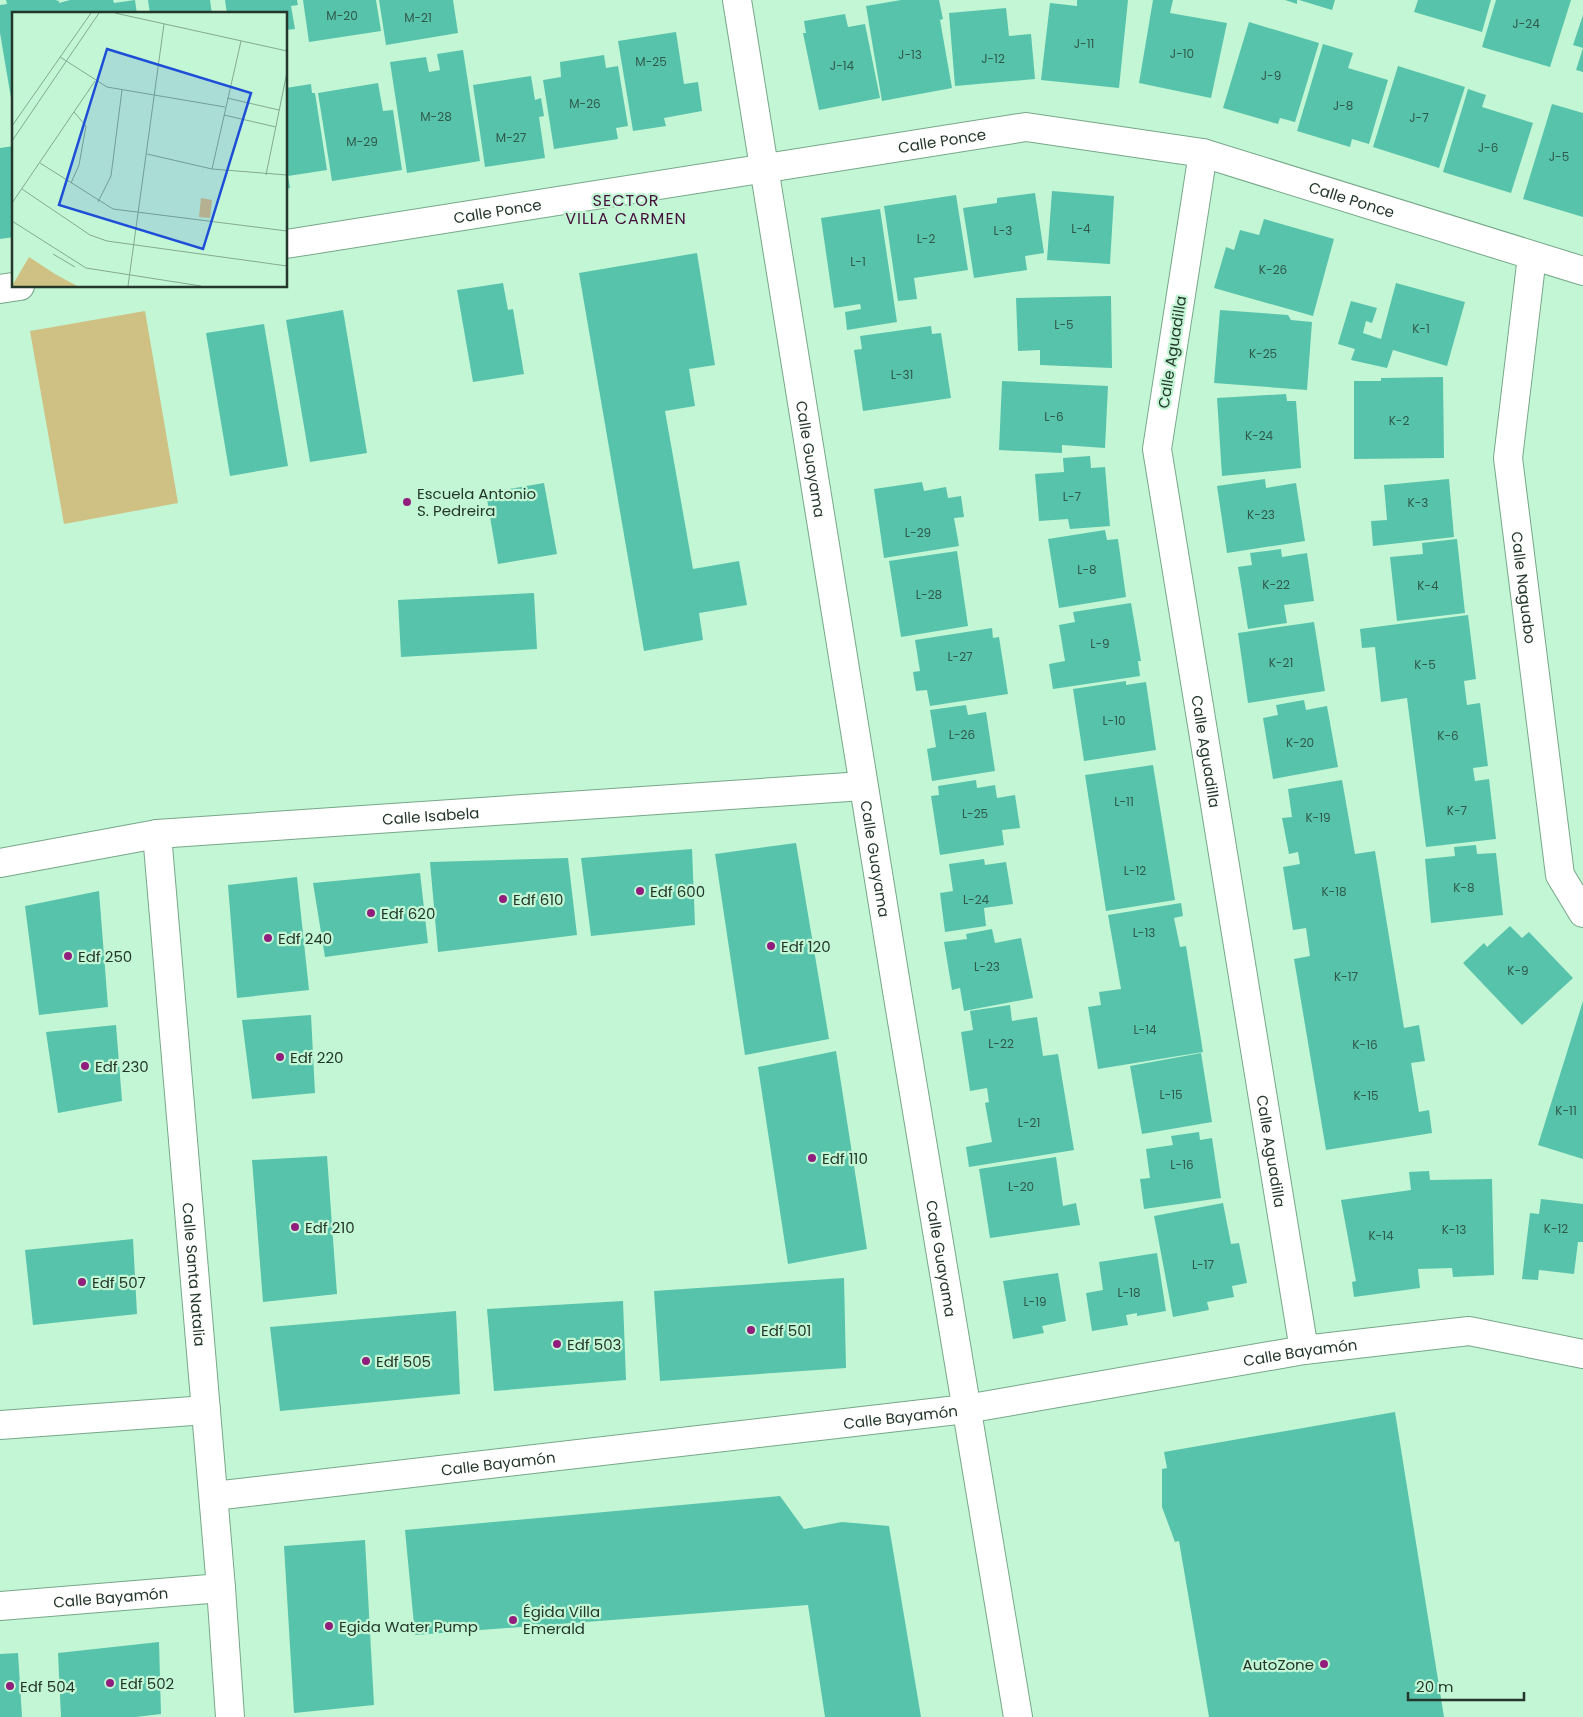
<svg xmlns="http://www.w3.org/2000/svg" width="1583" height="1717" font-family="Poppins,sans-serif">
  <rect width="100%" height="100%" fill="#c3f6d5"/>
  <path fill="#cfc184" d="M 145,311 L 178,503 L 64,524 L 30,331 Z"/>
  <path fill="#57c3ab" d="M 6,0 L 55,0 L 59,1 L 59,3 L 70,0 L 113,0 L 114,3 L 135,0 L 137,14 L 14,14 L 14,98 L 11,98 L 0,33 L 0,5 L 7,4 Z
    M 148,0 L 210,0 L 212,14 L 150,14 Z
    M 225,0 L 297,0 L 298,5 L 291,6 L 295,29 L 286,30 L 286,14 L 227,14 Z
    M 303,0 L 376,0 L 381,31 L 309,42 Z
    M 379,0 L 453,0 L 458,33 L 386,45 Z
    M 901,0 L 939,0 L 943,19 L 940,20 L 952,88 L 882,101 L 866,6 Z
    M 1077,0 L 1128,0 L 1119,88 L 1041,80 L 1050,3 L 1077,6 Z
    M 1153,0 L 1173,0 L 1170,13 L 1227,23 L 1211,98 L 1139,83 Z
    M 1285,0 L 1297,0 L 1297,4 Z
    M 1299,0 L 1335,0 L 1332,10 Z
    M 1418,0 L 1491,0 L 1482,32 L 1414,12 Z
    M 1496,0 L 1571,0 L 1550,67 L 1482,47 Z
    M 1006,8 L 1009,36 L 1031,34 L 1035,79 L 955,86 L 949,13 Z
    M 845,14 L 848,27 L 865,24 L 880,98 L 819,110 L 803,33 L 806,33 L 804,21 Z
    M 1583,15 L 1583,48 L 1573,45 Z
    M 1249,22 L 1319,43 L 1295,122 L 1280,118 L 1278,124 L 1223,108 Z
    M 676,32 L 684,84 L 698,82 L 702,111 L 664,118 L 666,126 L 633,131 L 618,41 Z
    M 1323,44 L 1353,53 L 1348,68 L 1388,80 L 1369,144 L 1352,139 L 1350,147 L 1297,131 Z
    M 1583,48 L 1583,72 L 1576,70 Z
    M 463,50 L 480,161 L 407,173 L 390,62 L 426,57 L 429,72 L 440,70 L 437,54 Z
    M 604,55 L 606,68 L 618,66 L 628,126 L 616,128 L 618,139 L 554,149 L 543,80 L 561,77 L 560,62 Z
    M 1398,66 L 1465,87 L 1439,168 L 1373,147 Z
    M 531,76 L 535,100 L 541,98 L 544,116 L 539,117 L 545,158 L 485,167 L 473,85 Z
    M 378,83 L 383,111 L 393,110 L 402,170 L 332,181 L 318,93 Z
    M 311,84 L 312,93 L 315,93 L 327,170 L 288,176 L 290,188 L 286,189 L 286,88 Z
    M 1468,89 L 1486,95 L 1482,107 L 1533,123 L 1511,193 L 1443,172 Z
    M 1552,104 L 1583,113 L 1583,217 L 1523,199 Z
    M 14,146 L 14,237 L 0,239 L 0,148 Z
    M 1052,191 L 1114,196 L 1110,264 L 1047,260 Z
    M 1035,193 L 1044,253 L 1025,256 L 1027,270 L 974,278 L 963,208 L 997,203 L 997,198 Z
    M 956,195 L 968,270 L 914,278 L 917,299 L 898,301 L 884,206 Z
    M 880,209 L 897,322 L 847,330 L 845,312 L 861,309 L 860,304 L 834,308 L 821,218 Z
    M 1264,219 L 1334,239 L 1313,316 L 1214,288 L 1226,247 L 1234,250 L 1240,230 L 1259,235 Z
    M 697,253 L 715,365 L 689,369 L 695,406 L 665,411 L 693,569 L 739,561 L 747,605 L 699,613 L 703,640 L 644,651 L 579,273 Z
    M 503,283 L 508,310 L 513,309 L 524,374 L 473,382 L 457,290 Z
    M 1396,283 L 1465,302 L 1447,366 L 1393,350 L 1387,368 L 1351,360 L 1355,349 L 1338,344 L 1351,301 L 1377,308 L 1372,323 L 1366,321 L 1363,333 L 1381,339 Z
    M 1111,296 L 1112,368 L 1040,365 L 1040,350 L 1018,351 L 1016,298 Z
    M 343,310 L 367,453 L 310,462 L 286,320 Z
    M 1220,310 L 1288,315 L 1291,320 L 1312,322 L 1307,390 L 1214,383 Z
    M 264,324 L 288,466 L 230,476 L 206,333 Z
    M 931,326 L 932,334 L 941,333 L 951,398 L 863,411 L 854,350 L 862,349 L 860,336 Z
    M 1443,377 L 1444,458 L 1354,459 L 1354,381 L 1381,381 L 1381,378 Z
    M 1002,381 L 1108,386 L 1105,448 L 1062,445 L 1062,453 L 999,450 Z
    M 1286,394 L 1287,401 L 1296,401 L 1301,468 L 1222,476 L 1217,398 Z
    M 1090,456 L 1091,468 L 1105,467 L 1110,526 L 1070,529 L 1068,519 L 1039,521 L 1035,474 L 1064,472 L 1063,458 Z
    M 1265,479 L 1266,488 L 1296,483 L 1305,541 L 1227,553 L 1217,486 Z
    M 1449,479 L 1454,537 L 1373,546 L 1371,521 L 1387,520 L 1384,485 Z
    M 922,482 L 924,491 L 946,487 L 948,498 L 961,496 L 964,517 L 954,518 L 959,546 L 884,558 L 874,489 Z
    M 544,483 L 557,554 L 498,564 L 486,493 Z
    M 1105,530 L 1107,540 L 1118,539 L 1126,597 L 1059,608 L 1048,539 Z
    M 1457,539 L 1465,613 L 1397,621 L 1390,557 L 1423,554 L 1422,543 Z
    M 1281,549 L 1282,557 L 1307,553 L 1314,601 L 1284,605 L 1287,623 L 1248,629 L 1238,567 L 1252,565 L 1250,553 Z
    M 957,551 L 968,626 L 901,637 L 889,561 Z
    M 534,593 L 537,649 L 401,657 L 398,600 Z
    M 1131,603 L 1141,661 L 1138,661 L 1140,676 L 1053,689 L 1049,664 L 1065,661 L 1059,625 L 1075,622 L 1073,612 Z
    M 1468,615 L 1476,679 L 1464,681 L 1467,705 L 1480,703 L 1488,766 L 1473,768 L 1475,781 L 1489,779 L 1496,839 L 1426,847 L 1407,698 L 1381,702 L 1375,647 L 1362,648 L 1360,629 Z
    M 1314,622 L 1325,691 L 1248,703 L 1238,633 Z
    M 992,628 L 993,638 L 999,637 L 1008,694 L 930,706 L 927,690 L 916,691 L 913,672 L 920,671 L 915,640 Z
    M 1126,681 L 1126,685 L 1146,682 L 1156,750 L 1084,761 L 1073,689 Z
    M 1304,700 L 1306,710 L 1327,706 L 1338,767 L 1273,779 L 1263,718 L 1278,715 L 1276,705 Z
    M 966,705 L 968,715 L 986,712 L 995,771 L 932,781 L 927,749 L 936,747 L 930,710 Z
    M 1153,765 L 1175,900 L 1106,911 L 1085,775 Z
    M 976,780 L 977,788 L 995,785 L 997,798 L 1015,795 L 1020,828 L 1002,830 L 1004,845 L 940,855 L 931,796 L 939,795 L 938,786 Z
    M 1342,780 L 1355,854 L 1375,851 L 1404,1028 L 1419,1025 L 1425,1061 L 1411,1063 L 1419,1112 L 1429,1110 L 1432,1133 L 1326,1150 L 1294,959 L 1310,956 L 1306,928 L 1293,930 L 1283,867 L 1300,864 L 1298,852 L 1289,854 L 1282,818 L 1292,817 L 1288,789 Z
    M 796,843 L 829,1039 L 745,1055 L 715,854 Z
    M 1476,845 L 1477,854 L 1496,853 L 1503,915 L 1431,923 L 1425,859 L 1455,856 L 1454,847 Z
    M 692,849 L 695,925 L 591,936 L 581,858 Z
    M 568,858 L 577,935 L 438,952 L 430,862 Z
    M 984,859 L 985,865 L 1006,862 L 1013,904 L 984,908 L 986,926 L 945,932 L 940,893 L 953,891 L 949,864 Z
    M 420,873 L 428,943 L 325,957 L 313,883 Z
    M 297,877 L 309,990 L 237,998 L 228,885 Z
    M 99,891 L 108,1007 L 39,1015 L 25,906 Z
    M 1181,903 L 1183,916 L 1174,918 L 1180,947 L 1186,946 L 1203,1052 L 1098,1069 L 1088,1007 L 1101,1005 L 1099,992 L 1121,989 L 1108,915 Z
    M 1510,926 L 1522,938 L 1529,932 L 1573,978 L 1522,1025 L 1463,963 L 1484,943 L 1487,947 Z
    M 992,929 L 995,943 L 1021,938 L 1033,998 L 964,1011 L 960,988 L 952,990 L 944,942 L 967,939 L 966,934 Z
    M 1583,1001 L 1583,1159 L 1538,1145 Z
    M 1010,1005 L 1012,1021 L 1037,1017 L 1043,1056 L 1058,1054 L 1074,1150 L 969,1167 L 966,1147 L 992,1142 L 985,1103 L 989,1102 L 987,1088 L 970,1091 L 961,1032 L 973,1030 L 970,1011 Z
    M 311,1015 L 315,1093 L 252,1099 L 242,1020 Z
    M 116,1025 L 122,1101 L 58,1113 L 46,1032 Z
    M 836,1051 L 867,1249 L 788,1264 L 758,1067 Z
    M 1201,1053 L 1212,1122 L 1142,1134 L 1130,1066 Z
    M 1199,1132 L 1200,1140 L 1212,1138 L 1221,1198 L 1144,1209 L 1140,1179 L 1150,1178 L 1146,1149 L 1173,1145 L 1171,1136 Z
    M 327,1156 L 337,1294 L 263,1302 L 252,1160 Z
    M 1056,1157 L 1063,1206 L 1076,1203 L 1080,1225 L 990,1238 L 979,1169 Z
    M 1429,1171 L 1430,1180 L 1492,1179 L 1494,1275 L 1453,1277 L 1452,1268 L 1418,1269 L 1420,1288 L 1354,1297 L 1352,1282 L 1356,1281 L 1341,1200 L 1411,1190 L 1409,1172 Z
    M 1541,1199 L 1583,1204 L 1583,1242 L 1578,1242 L 1574,1274 L 1539,1270 L 1538,1280 L 1522,1279 L 1530,1213 L 1539,1214 Z
    M 1223,1203 L 1231,1244 L 1239,1243 L 1247,1283 L 1232,1286 L 1234,1297 L 1207,1302 L 1209,1310 L 1173,1317 L 1154,1216 Z
    M 133,1239 L 137,1314 L 33,1325 L 25,1250 Z
    M 1157,1253 L 1166,1311 L 1137,1316 L 1137,1313 L 1126,1315 L 1128,1325 L 1092,1331 L 1086,1293 L 1103,1290 L 1099,1262 Z
    M 1058,1273 L 1066,1321 L 1042,1326 L 1044,1333 L 1013,1339 L 1003,1281 Z
    M 844,1278 L 846,1368 L 660,1381 L 654,1291 Z
    M 623,1301 L 626,1380 L 494,1391 L 487,1309 Z
    M 456,1311 L 460,1394 L 280,1411 L 270,1327 Z
    M 1395,1412 L 1444,1717 L 1209,1717 L 1179,1541 L 1175,1542 L 1162,1507 L 1162,1469 L 1167,1468 L 1164,1452 Z
    M 780,1496 L 804,1529 L 842,1522 L 889,1526 L 921,1717 L 825,1717 L 808,1605 L 415,1635 L 405,1530 Z
    M 365,1540 L 374,1705 L 294,1713 L 284,1546 Z
    M 159,1642 L 161,1714 L 136,1717 L 61,1717 L 58,1653 Z
    M 18,1653 L 22,1717 L 0,1717 L 0,1654 Z"/>
  <g fill="none" stroke-linecap="round" stroke-linejoin="round">
    <g stroke="#77a789" stroke-width="30">
      <g id="street">
        <path id="s1" d="M 737,0 L 897,991 L 1018,1717"/>
        <path id="s2" d="M 1203,153 L 1157,449 L 1304,1350"/>
        <path id="s3" d="M 286,244 L 1026,127 L 1203,153 L 1583,271"/>
        <path id="s4" d="M 1532,256 L 1508,458 L 1560,875 L 1583,913"/>
        <path d="M 0,289 L 20,286"/>
        <path id="s5" d="M 157,834 L 221,1588 L 230,1717"/>
        <path id="s6" d="M 0,863 L 157,834 L 863,786"/>
        <path d="M 0,1425 L 206,1410"/>
        <path id="s7" d="M 214,1496 L 966,1409 L 1304,1350 L 1469,1331 L 1583,1354"/>
        <path id="s8" d="M 0,1606 L 221,1588"/>
      </g>
    </g>
    <use href="#street" stroke="#fff" stroke-width="28"/>
  </g>
  <g fill="#911e7d" stroke="#c3f6d5" stroke-width="2">
    <circle cx="407" cy="502" r="5"/>
    <circle cx="640" cy="891" r="5"/>
    <circle cx="503" cy="899" r="5"/>
    <circle cx="371" cy="913" r="5"/>
    <circle cx="268" cy="938" r="5"/>
    <circle cx="771" cy="946" r="5"/>
    <circle cx="68" cy="956" r="5"/>
    <circle cx="280" cy="1057" r="5"/>
    <circle cx="85" cy="1066" r="5"/>
    <circle cx="812" cy="1158" r="5"/>
    <circle cx="295" cy="1227" r="5"/>
    <circle cx="82" cy="1282" r="5"/>
    <circle cx="751" cy="1330" r="5"/>
    <circle cx="557" cy="1344" r="5"/>
    <circle cx="366" cy="1361" r="5"/>
    <circle cx="513" cy="1620" r="5"/>
    <circle cx="329" cy="1626" r="5"/>
    <circle cx="1324" cy="1664" r="5"/>
    <circle cx="110" cy="1683" r="5"/>
    <circle cx="10" cy="1686" r="5"/>
  </g>
  <g text-anchor="middle" dominant-baseline="central" stroke-width="4.5" stroke-linejoin="round" paint-order="stroke">
    <g font-size="12" fill="#305a4a">
      <text x="342" y="15">M-20</text>
      <text x="418" y="17">M-21</text>
      <text x="1526" y="23">J-24</text>
      <text x="1084" y="43">J-11</text>
      <text x="1182" y="53">J-10</text>
      <text x="910" y="54">J-13</text>
      <text x="993" y="58">J-12</text>
      <text x="651" y="61">M-25</text>
      <text x="842" y="65">J-14</text>
      <text x="1271" y="75">J-9</text>
      <text x="585" y="103">M-26</text>
      <text x="1343" y="105">J-8</text>
      <text x="436" y="116">M-28</text>
      <text x="1419" y="117">J-7</text>
      <text x="511" y="137">M-27</text>
      <text x="362" y="141">M-29</text>
      <text x="1488" y="147">J-6</text>
      <text x="1559" y="156">J-5</text>
      <text x="1081" y="228">L-4</text>
      <text x="1003" y="230">L-3</text>
      <text x="926" y="238">L-2</text>
      <text x="858" y="261">L-1</text>
      <text x="1273" y="269">K-26</text>
      <text x="1064" y="324">L-5</text>
      <text x="1421" y="328">K-1</text>
      <text x="1263" y="353">K-25</text>
      <text x="902" y="374">L-31</text>
      <text x="1054" y="416">L-6</text>
      <text x="1399" y="420">K-2</text>
      <text x="1259" y="435">K-24</text>
      <text x="1072" y="496">L-7</text>
      <text x="1418" y="502">K-3</text>
      <text x="1261" y="514">K-23</text>
      <text x="918" y="532">L-29</text>
      <text x="1087" y="569">L-8</text>
      <text x="1276" y="584">K-22</text>
      <text x="1428" y="585">K-4</text>
      <text x="929" y="594">L-28</text>
      <text x="1100" y="643">L-9</text>
      <text x="960" y="656">L-27</text>
      <text x="1281" y="662">K-21</text>
      <text x="1425" y="664">K-5</text>
      <text x="1114" y="720">L-10</text>
      <text x="962" y="734">L-26</text>
      <text x="1448" y="735">K-6</text>
      <text x="1300" y="742">K-20</text>
      <text x="1124" y="801">L-11</text>
      <text x="1457" y="810">K-7</text>
      <text x="975" y="813">L-25</text>
      <text x="1318" y="817">K-19</text>
      <text x="1135" y="870">L-12</text>
      <text x="1464" y="887">K-8</text>
      <text x="1334" y="891">K-18</text>
      <text x="976" y="899">L-24</text>
      <text x="1144" y="932">L-13</text>
      <text x="987" y="966">L-23</text>
      <text x="1518" y="970">K-9</text>
      <text x="1346" y="976">K-17</text>
      <text x="1145" y="1029">L-14</text>
      <text x="1001" y="1043">L-22</text>
      <text x="1365" y="1044">K-16</text>
      <text x="1171" y="1094">L-15</text>
      <text x="1366" y="1095">K-15</text>
      <text x="1566" y="1110">K-11</text>
      <text x="1029" y="1122">L-21</text>
      <text x="1182" y="1164">L-16</text>
      <text x="1021" y="1186">L-20</text>
      <text x="1556" y="1228">K-12</text>
      <text x="1454" y="1229">K-13</text>
      <text x="1381" y="1235">K-14</text>
      <text x="1203" y="1264">L-17</text>
      <text x="1129" y="1292">L-18</text>
      <text x="1035" y="1301">L-19</text>
    </g>
    <g font-size="15" fill="#23372a" stroke="#c3f6d5">
      <text stroke="none"><textPath href="#s3" startOffset="664">Calle Ponce</textPath></text>
      <text stroke="none"><textPath href="#s3" startOffset="1084">Calle Ponce</textPath></text>
      <text stroke="none"><textPath href="#s3" startOffset="214">Calle Ponce</textPath></text>
      <text transform="translate(1172 352) rotate(-81)">Calle Aguadilla</text>
      <text stroke="none"><textPath href="#s1" startOffset="465">Calle Guayama</textPath></text>
      <text stroke="none"><textPath href="#s4" startOffset="334">Calle Naguabo</textPath></text>
      <text stroke="none"><textPath href="#s2" startOffset="606">Calle Aguadilla</textPath></text>
      <text stroke="none"><textPath href="#s6" startOffset="434">Calle Isabela</textPath></text>
      <text stroke="none"><textPath href="#s1" startOffset="870">Calle Guayama</textPath></text>
      <text stroke="none"><textPath href="#s2" startOffset="1011">Calle Aguadilla</textPath></text>
      <text stroke="none"><textPath href="#s1" startOffset="1275">Calle Guayama</textPath></text>
      <text stroke="none"><textPath href="#s5" startOffset="442">Calle Santa Natalia</textPath></text>
      <text stroke="none"><textPath href="#s7" startOffset="1096">Calle Bayamón</textPath></text>
      <text stroke="none"><textPath href="#s7" startOffset="691">Calle Bayamón</textPath></text>
      <text stroke="none"><textPath href="#s7" startOffset="286">Calle Bayamón</textPath></text>
      <text stroke="none"><textPath href="#s8" startOffset="111">Calle Bayamón</textPath></text>
    </g>
    <g font-size="15" fill="#23372a" stroke="#c3f6d5" text-anchor="start">
      <text x="417" y="493">Escuela Antonio<tspan x="417" dy="17">S. Pedreira</tspan></text>
      <text x="650" y="891">Edf 600</text>
      <text x="513" y="899">Edf 610</text>
      <text x="381" y="913">Edf 620</text>
      <text x="278" y="938">Edf 240</text>
      <text x="781" y="946">Edf 120</text>
      <text x="78" y="956">Edf 250</text>
      <text x="290" y="1057">Edf 220</text>
      <text x="95" y="1066">Edf 230</text>
      <text x="822" y="1158">Edf 110</text>
      <text x="305" y="1227">Edf 210</text>
      <text x="92" y="1282">Edf 507</text>
      <text x="761" y="1330">Edf 501</text>
      <text x="567" y="1344">Edf 503</text>
      <text x="376" y="1361">Edf 505</text>
      <text x="523" y="1611">Égida Villa<tspan x="523" dy="17">Emerald</tspan></text>
      <text x="339" y="1626">Egida Water Pump</text>
      <text x="1314" y="1664" text-anchor="end">AutoZone</text>
      <text x="120" y="1683">Edf 502</text>
      <text x="20" y="1686">Edf 504</text>
    </g>
    <g font-size="16" letter-spacing="1" fill="#460f3c" stroke="#c3f6d5">
      <text x="626" y="200">SECTOR<tspan x="626" dy="18">VILLA CARMEN</tspan></text>
    </g>
  </g>
  <g transform="translate(12 12)">
    <rect width="275" height="275" fill="#c3f6d5"/>
    <path d="M 189,186 L 200,188 L 198,206 L 187,205 ZM 17,245 L 43,262 L 65,274 L 0,274 Z" fill="#cfc184"/>
    <path fill="none" stroke="#83aa91" stroke-width="1" d="M 103,1 L 275,39M 48,45 L 95,75 L 213,95M 215,86 L 267,98M 212,103 L 264,115M 0,114 L 79,1M 0,129 L 87,1M 135,142 L 200,157 L 275,163M 28,151 L 101,197 L 275,219M 200,157 L 229,29M 254,163 L 275,60M 59,171 L 67,153 L 74,114 L 62,100M 10,177 L 78,223 L 95,229 L 275,254M 86,190 L 99,164 L 110,78M 0,191 L 83,69M 0,209 L 74,256 L 189,274M 41,242 L 63,255M 116,274 L 152,12"/>
    <path fill="#1d4ed8" fill-opacity="0.15" stroke="#1d4ed8" stroke-width="2.5" d="M 95,37 L 239,81 L 191,237 L 47,193 Z"/>
    <rect width="275" height="275" fill="none" stroke="#23372a" stroke-width="2.5"/>
  </g>
  <path d="M1408 1692v8h116v-8" fill="none" stroke="#23372a" stroke-width="2.5"/>
  <text x="1416" y="1692" font-size="15" fill="#23372a" stroke="#c3f6d5" stroke-width="4" paint-order="stroke">20 m</text>
</svg>
